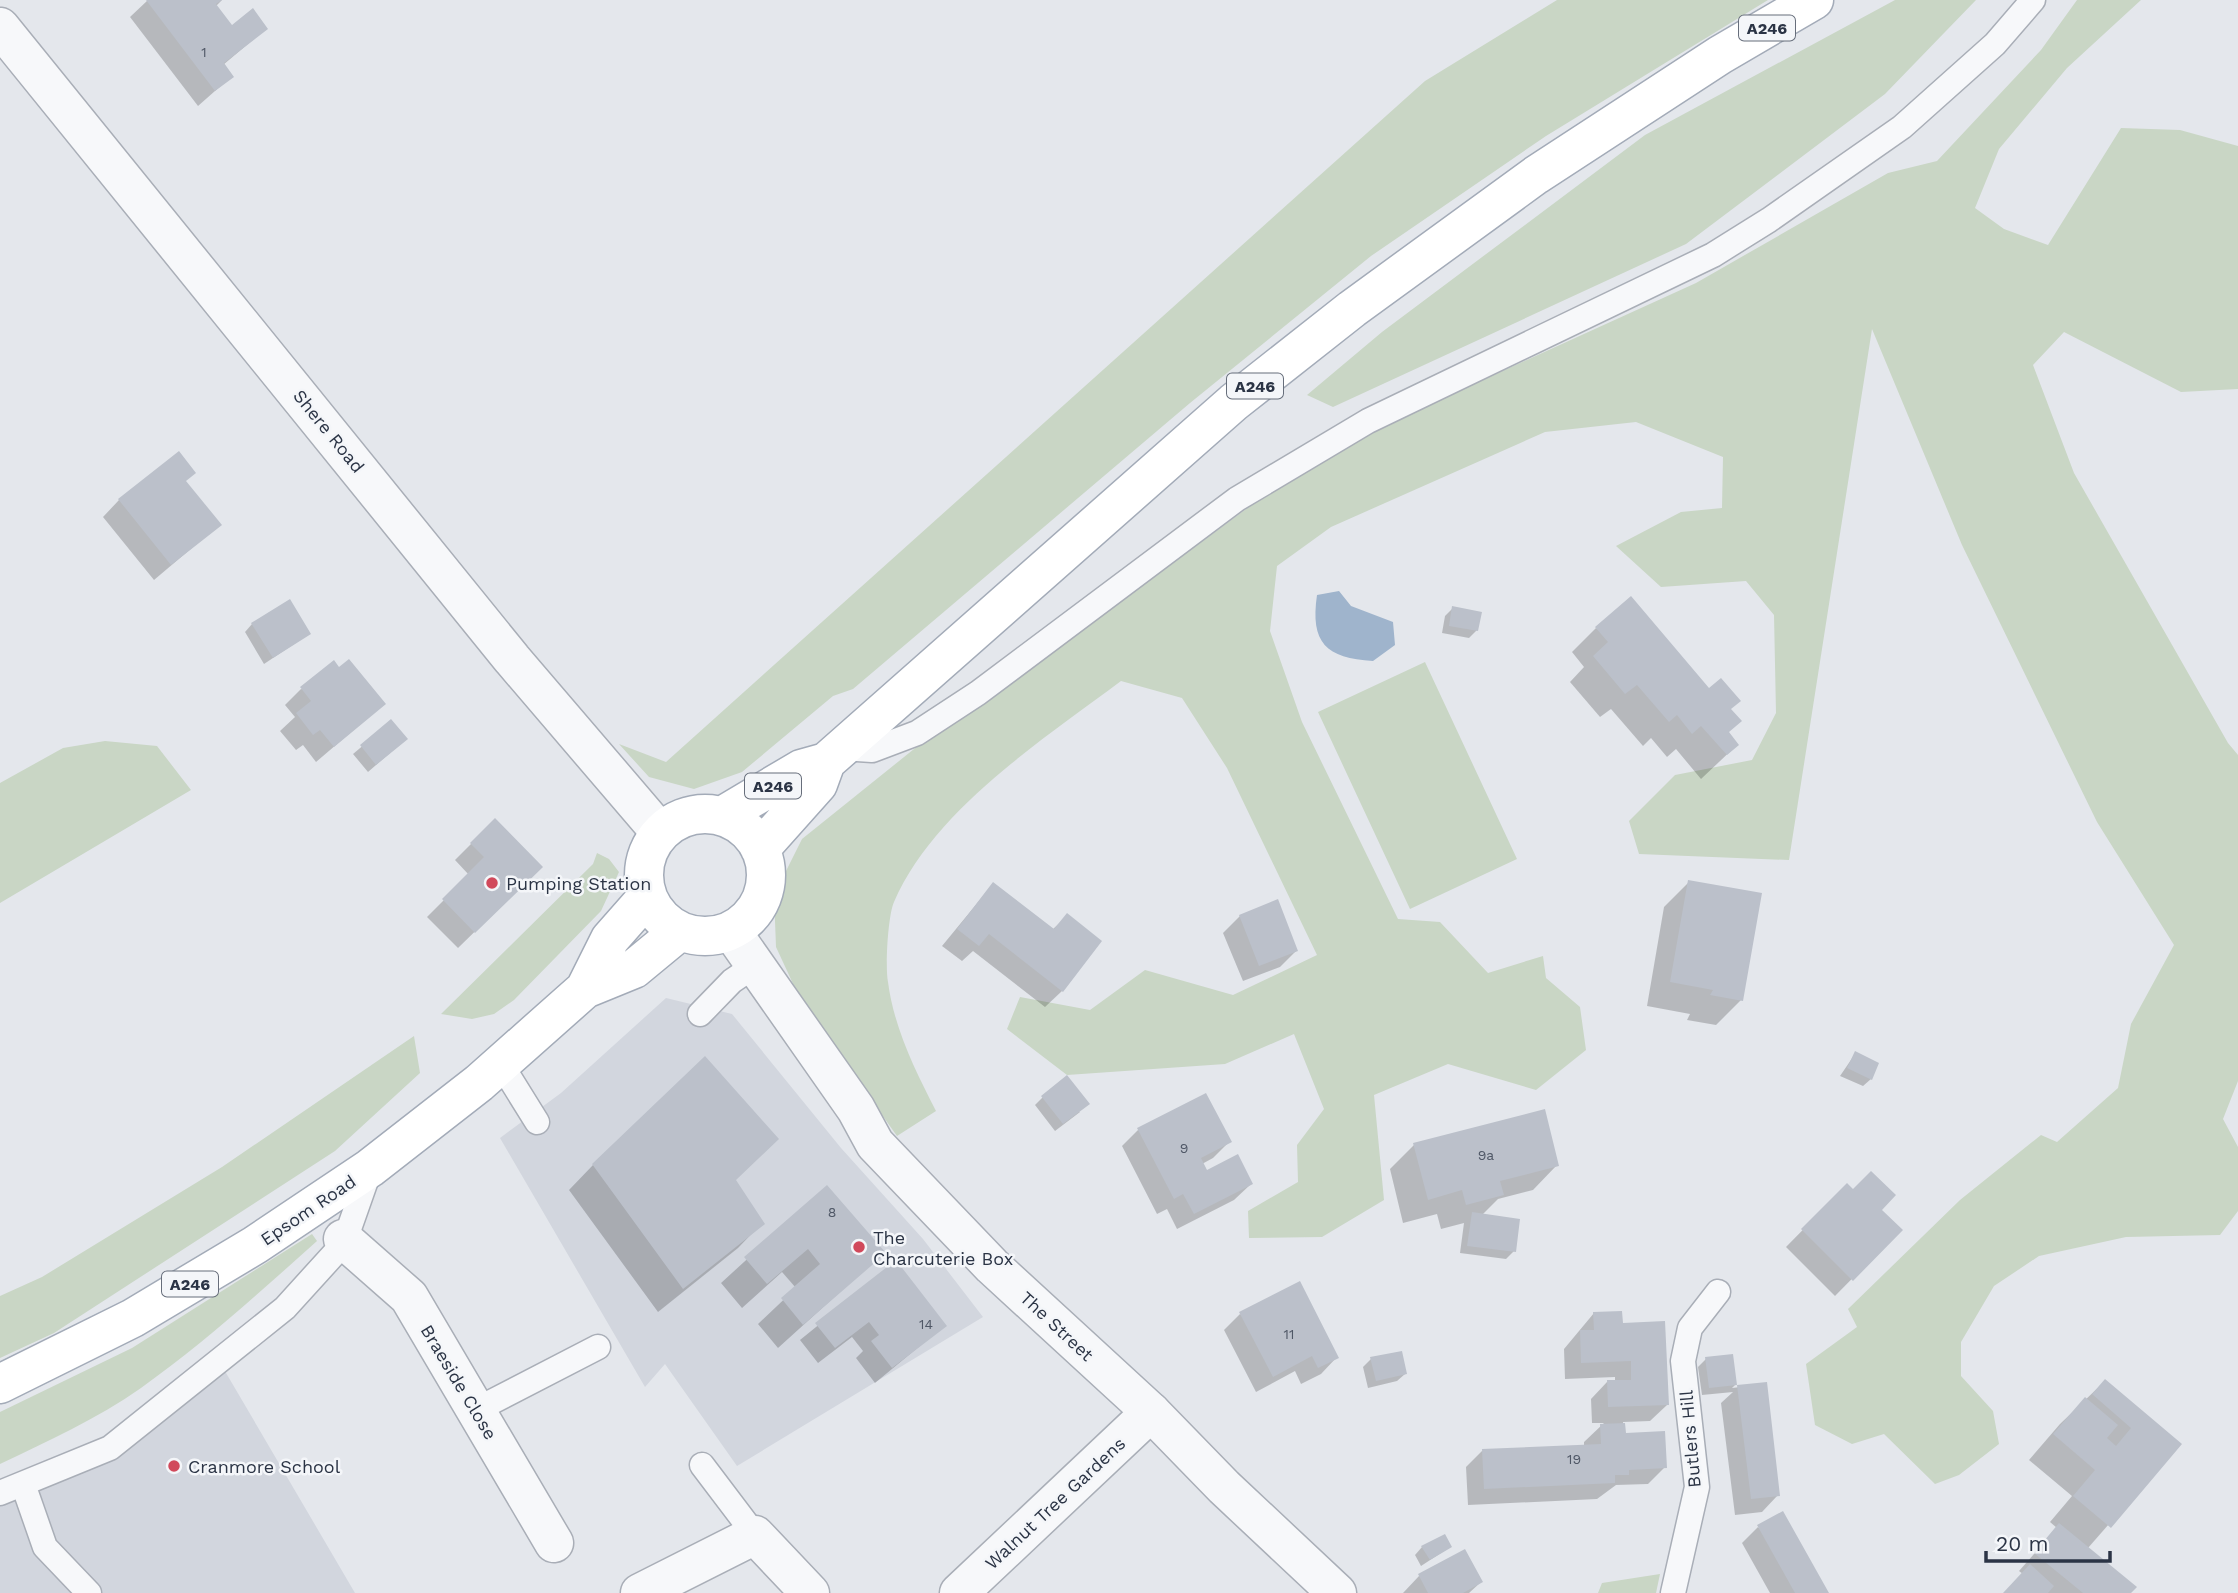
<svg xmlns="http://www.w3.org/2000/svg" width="2238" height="1593" font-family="'Work Sans',sans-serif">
  <rect width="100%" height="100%" fill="#e4e7ec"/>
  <path fill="#d2d6de" d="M 666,998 L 732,1014 L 841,1148 L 923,1239 L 983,1317 L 737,1466 L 665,1364 L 645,1387 L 500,1138 L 561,1093 Z
    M 219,1361 L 355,1593 L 0,1593 L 0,1493 L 110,1448 Z"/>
  <path fill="#c9d6c5" d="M 1557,0 L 1768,0 L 1546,136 L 1371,256 L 1190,403 L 853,689 L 833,696 L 742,772 L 694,789 L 649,777 L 619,744 L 666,762 L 1425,81 Z
    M 1895,0 L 1976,0 L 1885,94 L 1686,244 L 1333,407 L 1307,395 L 1382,332 L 1645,135 Z
    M 2077,0 L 2141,0 L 2067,68 L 1999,149 L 1975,208 L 2004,229 L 2048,245 L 2121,128 L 2180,130 L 2238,146 L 2238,389 L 2181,392 L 2064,332 L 2033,365 L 2074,473 L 2228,743 L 2238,755 L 2238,1081 L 2223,1119 L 2238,1147 L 2238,1211 L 2220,1235 L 2126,1237 L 2039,1256 L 1994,1286 L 1961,1342 L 1961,1376 L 1993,1411 L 1999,1444 L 1959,1475 L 1935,1484 L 1884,1434 L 1852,1444 L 1815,1425 L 1806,1364 L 1857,1327 L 1848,1309 L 1960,1200 L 2041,1135 L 2057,1142 L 2118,1088 L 2131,1024 L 2174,945 L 2097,822 L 1962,545 L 1872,329 L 1789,860 L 1639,854 L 1629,821 L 1675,775 L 1752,760 L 1776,713 L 1774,615 L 1746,581 L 1661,587 L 1616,546 L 1681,512 L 1722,508 L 1723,457 L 1636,422 L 1545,432 L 1331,527 L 1277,566 L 1270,631 L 1302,722 L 1398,919 L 1440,922 L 1488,973 L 1543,956 L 1546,978 L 1580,1007 L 1586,1050 L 1536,1090 L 1448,1064 L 1374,1095 L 1384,1200 L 1322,1237 L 1249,1238 L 1248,1211 L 1298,1182 L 1297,1145 L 1324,1109 L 1294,1034 L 1225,1064 L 1067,1075 L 1007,1029 L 1020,997 L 1090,1010 L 1145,970 L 1233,995 L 1317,955 L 1227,768 L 1182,698 L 1121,681 C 1042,740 934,810 894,902 C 888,915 885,967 888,982 C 894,1028 915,1070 936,1111 L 897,1136 L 801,1001 L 776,947 L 774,895 L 802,839 L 914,749 L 1009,684 L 1288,478 L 1386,424 L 1696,283 L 1888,173 L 1937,161 L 2041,50 Z
    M 1425,662 L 1517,859 L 1410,909 L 1318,712 Z
    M 105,741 L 157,746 L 191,790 L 0,903 L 0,783 L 63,748 Z
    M 597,853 L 609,859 L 619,872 L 601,911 L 514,1000 L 494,1014 L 472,1019 L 441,1014 L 593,864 Z
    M 414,1036 L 420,1073 L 335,1151 L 54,1333 L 0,1358 L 0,1296 L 42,1277 L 222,1167 Z
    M 312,1234 L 317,1241 C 260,1292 203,1344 141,1388 C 97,1419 48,1441 0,1464 L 0,1412 L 132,1348 Z
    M 1660,1574 L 1656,1593 L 1598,1593 L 1602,1583 Z"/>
  <path fill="#9fb4cc" d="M 1339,591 L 1351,606 L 1393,622 L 1395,645 L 1373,661 C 1326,658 1310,643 1317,595 Z"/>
  <path fill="#0003" d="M 148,0 L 222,0 L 216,6 L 231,27 L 266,29 L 223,65 L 232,76 L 198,106 L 130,17 Z
    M 185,482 L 219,525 L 154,580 L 103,517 L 119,500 Z
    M 1453,608 L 1477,630 L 1469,638 L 1442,633 L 1445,616 Z
    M 252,624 L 309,634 L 264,664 L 245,632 Z
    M 1596,628 L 1709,691 L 1729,710 L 1727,733 L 1737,745 L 1701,779 L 1676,749 L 1667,757 L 1651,738 L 1643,746 L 1611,709 L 1600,717 L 1570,682 L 1584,667 L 1572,652 Z
    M 301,689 L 384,704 L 316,762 L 303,745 L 296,750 L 280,731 L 295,717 L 285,705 Z
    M 391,722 L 398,746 L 368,772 L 353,754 Z
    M 495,820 L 541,867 L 458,948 L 427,917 L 469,875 L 455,860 Z
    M 1689,882 L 1741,1000 L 1716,1025 L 1687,1020 L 1690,1014 L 1647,1006 L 1664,907 Z
    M 993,884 L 1052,930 L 1067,916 L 1062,991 L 1045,1007 L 973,951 L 962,961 L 942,946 Z
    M 1240,916 L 1296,951 L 1280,967 L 1243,981 L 1223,933 Z
    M 1855,1054 L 1871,1079 L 1863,1086 L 1840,1076 Z
    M 1043,1097 L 1080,1112 L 1055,1131 L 1035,1105 Z
    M 1138,1130 L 1229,1142 L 1213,1158 L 1202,1164 L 1207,1172 L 1251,1184 L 1234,1200 L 1177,1229 L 1167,1209 L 1157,1214 L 1122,1146 Z
    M 1414,1145 L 1557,1165 L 1533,1190 L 1498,1199 L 1482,1215 L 1514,1251 L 1506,1259 L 1460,1253 L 1464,1223 L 1441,1229 L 1437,1214 L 1403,1223 L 1390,1169 Z
    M 593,1165 L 734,1180 L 762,1223 L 738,1248 L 658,1312 L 569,1190 Z
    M 1847,1185 L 1900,1230 L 1835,1296 L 1786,1247 Z
    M 826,1187 L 883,1253 L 778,1348 L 758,1324 L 796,1288 L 782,1272 L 742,1308 L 721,1283 Z
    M 895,1263 L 944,1326 L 875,1383 L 856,1358 L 863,1351 L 852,1337 L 818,1363 L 800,1340 Z
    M 1594,1313 L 1621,1324 L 1667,1405 L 1650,1421 L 1623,1422 L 1624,1434 L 1665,1467 L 1648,1484 L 1616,1485 L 1597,1499 L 1468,1505 L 1466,1467 L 1482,1451 L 1584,1446 L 1584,1442 L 1604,1423 L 1592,1423 L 1591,1399 L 1607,1382 L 1615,1382 L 1615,1377 L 1565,1379 L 1564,1349 Z
    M 1240,1314 L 1337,1357 L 1321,1374 L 1301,1384 L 1295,1371 L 1256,1392 L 1224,1330 Z
    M 1371,1359 L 1405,1374 L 1397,1381 L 1368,1388 L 1363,1367 Z
    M 1706,1359 L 1735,1385 L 1732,1388 L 1765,1384 L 1778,1495 L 1762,1512 L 1735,1515 L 1721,1403 L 1733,1392 L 1702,1395 L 1698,1367 Z
    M 2105,1381 L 2179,1444 L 2088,1548 L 2129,1593 L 2005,1593 L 2023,1574 L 2019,1571 L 2057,1528 L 2050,1522 L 2072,1496 L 2029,1460 L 2060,1424 Z
    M 1758,1527 L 1827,1593 L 1770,1593 L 1742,1543 Z
    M 1422,1547 L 1450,1547 L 1421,1566 L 1415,1555 Z
    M 1419,1576 L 1481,1582 L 1469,1593 L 1403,1593 Z"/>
  <path fill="#bbc0ca" d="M 146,0 L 222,0 L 216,4 L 232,25 L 253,8 L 268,29 L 224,63 L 234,77 L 215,91 Z
    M 179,451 L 196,473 L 186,481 L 222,525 L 171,565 L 118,499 Z
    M 1631,596 L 1709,688 L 1721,678 L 1741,701 L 1731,709 L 1742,721 L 1729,732 L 1739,745 L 1727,755 L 1701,726 L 1692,734 L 1677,715 L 1669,722 L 1637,685 L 1625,694 L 1593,656 L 1608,642 L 1595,627 Z
    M 290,599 L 311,634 L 273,658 L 251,623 Z
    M 1452,606 L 1482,612 L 1478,631 L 1449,626 Z
    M 349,659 L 386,704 L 334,747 L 320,730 L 313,735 L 296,713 L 311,701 L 300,687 L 334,660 L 339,667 Z
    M 391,719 L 408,739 L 376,765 L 360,745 Z
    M 495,818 L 543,867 L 475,933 L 442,899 L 484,857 L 470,843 Z
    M 1688,880 L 1762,893 L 1743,1001 L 1710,995 L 1713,990 L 1670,982 Z
    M 993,882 L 1054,929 L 1067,913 L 1102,941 L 1063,992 L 989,934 L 979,946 L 957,929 Z
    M 1278,899 L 1298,951 L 1259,966 L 1239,915 Z
    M 1855,1051 L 1879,1063 L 1872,1080 L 1847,1068 Z
    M 705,1056 L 779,1139 L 736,1180 L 765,1224 L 683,1289 L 592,1164 Z
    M 1067,1075 L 1090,1104 L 1063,1124 L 1041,1096 Z
    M 1206,1093 L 1232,1142 L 1201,1158 L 1207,1170 L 1238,1154 L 1253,1184 L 1194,1214 L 1183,1194 L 1174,1199 L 1137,1128 Z
    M 1545,1109 L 1559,1166 L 1500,1181 L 1504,1195 L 1466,1205 L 1462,1190 L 1428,1200 L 1413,1143 Z
    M 1871,1171 L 1896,1195 L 1882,1210 L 1903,1230 L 1853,1281 L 1801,1229 L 1847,1183 L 1853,1189 Z
    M 827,1185 L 886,1253 L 803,1325 L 781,1298 L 820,1264 L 808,1249 L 767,1284 L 744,1257 Z
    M 1472,1212 L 1520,1219 L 1516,1252 L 1467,1246 Z
    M 896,1260 L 947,1326 L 892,1368 L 871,1341 L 879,1335 L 869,1322 L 835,1348 L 815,1323 Z
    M 1300,1281 L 1339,1358 L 1318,1368 L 1312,1356 L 1273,1377 L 1239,1312 Z
    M 1622,1311 L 1623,1323 L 1665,1321 L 1669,1405 L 1608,1407 L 1607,1380 L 1631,1380 L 1631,1361 L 1581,1363 L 1580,1330 L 1594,1330 L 1593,1312 Z
    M 1402,1351 L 1407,1374 L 1376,1381 L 1370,1357 Z
    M 1733,1354 L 1737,1385 L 1709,1388 L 1705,1357 Z
    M 2105,1379 L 2182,1444 L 2111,1528 L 2073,1496 L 2095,1470 L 2053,1434 L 2085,1397 L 2118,1425 L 2107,1438 L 2116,1446 L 2131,1428 L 2092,1394 Z
    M 1767,1382 L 1780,1496 L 1751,1499 L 1737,1385 Z
    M 1625,1423 L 1626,1433 L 1665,1431 L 1667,1468 L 1629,1470 L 1629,1475 L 1615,1475 L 1615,1483 L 1484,1489 L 1482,1449 L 1601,1444 L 1600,1424 Z
    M 1783,1511 L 1829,1593 L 1795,1593 L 1757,1525 Z
    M 2059,1523 L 2137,1587 L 2131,1593 L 2083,1593 L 2034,1553 Z
    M 1445,1534 L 1452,1547 L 1430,1560 L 1421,1546 Z
    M 1465,1549 L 1483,1582 L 1463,1593 L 1428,1593 L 1418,1574 Z
    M 2030,1564 L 2054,1586 L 2048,1593 L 2003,1593 Z"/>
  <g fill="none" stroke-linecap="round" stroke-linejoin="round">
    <g stroke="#a9aeb7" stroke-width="27">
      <path id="service" d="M 842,748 L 872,750 L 917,733 L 978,693 L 1237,499 L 1368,421 L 1713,255 L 1769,220 L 1902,127 L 1995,44 L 2033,0
        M 700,1014 L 732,981 L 757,964
        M 501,1064 L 537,1122
        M 476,1410 L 598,1347
        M 702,1465 L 755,1535
        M 23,1484 L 45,1547 L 89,1593
        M 0,1493 L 110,1448 L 285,1308 L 344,1243 L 370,1169
        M 1673,1593 L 1697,1487 L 1683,1361 L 1690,1328 L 1718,1292"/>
    </g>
    <g stroke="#a9aeb7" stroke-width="41">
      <path id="minor" d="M 0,27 L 512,659 L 660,832
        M 343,1239 L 409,1297 L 554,1543
        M 640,1593 L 755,1535 L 810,1593
        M 959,1593 L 1151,1412"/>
    </g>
    <g stroke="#a9aeb7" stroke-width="41">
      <path id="tertiary" d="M 732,932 L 856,1109 L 875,1144 L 992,1266 L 1151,1412 L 1224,1487 L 1337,1593"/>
    </g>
    <g stroke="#a3abb8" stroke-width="41">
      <path id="primary" d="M644 875a61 61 0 1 1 122 0a61 61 0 1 1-122 0Z
        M 722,816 L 801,769 L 826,762
        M 760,849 L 818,784 L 826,762 L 1234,402 L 1352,309 L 1536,175 L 1720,55 L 1814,0
        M 585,989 L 610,939 L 647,897
        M 0,1384 L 133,1318 L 255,1245 L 370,1168 L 479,1083 L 585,989 L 634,969 L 680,931"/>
    </g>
    <use href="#service" stroke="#f7f8fa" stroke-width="24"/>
    <use href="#minor" stroke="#f7f8fa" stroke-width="38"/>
    <use href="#tertiary" stroke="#f7f8fa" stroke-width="38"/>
    <use href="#primary" stroke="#fff" stroke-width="38"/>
  </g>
  <g fill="#d1495b" stroke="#f4f6f9" stroke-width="2.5">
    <circle cx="492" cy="883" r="7"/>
    <circle cx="859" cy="1247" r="7"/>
    <circle cx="174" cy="1466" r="7"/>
  </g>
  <g text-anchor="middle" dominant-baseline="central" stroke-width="5" stroke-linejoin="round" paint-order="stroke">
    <g font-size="14" fill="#4f5766">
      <text x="204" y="52">1</text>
      <text x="1184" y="1148">9</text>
      <text x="1486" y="1155">9a</text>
      <text x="832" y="1212">8</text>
      <text x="926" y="1324">14</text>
      <text x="1289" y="1334">11</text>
      <text x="1574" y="1459">19</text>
    </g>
    <g fill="#f4f6f9" stroke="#676e7b" stroke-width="2">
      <rect x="1739" y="15.5" width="56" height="25" rx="5"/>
      <rect x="1227" y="373.5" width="56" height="25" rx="5"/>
      <rect x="745" y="773.5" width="56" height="25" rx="5"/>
      <rect x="162" y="1271.5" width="56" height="25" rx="5"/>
    </g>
    <g font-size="16" font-weight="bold" fill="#2b3445">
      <text x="1767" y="28">A246</text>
      <text x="1255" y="386">A246</text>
      <text x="773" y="786">A246</text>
      <text x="190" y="1284">A246</text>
    </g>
    <g font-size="18" fill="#2b3445" stroke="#f4f6f9">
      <text transform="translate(329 431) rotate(51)">Shere Road</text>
      <text transform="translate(308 1210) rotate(-34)">Epsom Road</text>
      <text transform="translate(1057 1326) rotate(43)">The Street</text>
      <text transform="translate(459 1382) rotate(59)">Braeside Close</text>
      <text transform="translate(1690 1439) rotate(-95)">Butlers Hill</text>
      <text transform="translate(1055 1503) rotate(-43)">Walnut Tree Gardens</text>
    </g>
    <g font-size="18" fill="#2b3445" stroke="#f4f6f9" text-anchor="start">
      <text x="506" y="883">Pumping Station</text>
      <text x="873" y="1237">The<tspan x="873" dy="21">Charcuterie Box</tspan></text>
      <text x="188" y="1466">Cranmore School</text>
    </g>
  </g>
  <path d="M1986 1551v10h124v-10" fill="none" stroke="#2b3445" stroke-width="3.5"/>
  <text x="1996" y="1551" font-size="21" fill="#2b3445" stroke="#f4f6f9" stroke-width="5" paint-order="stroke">20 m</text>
</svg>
